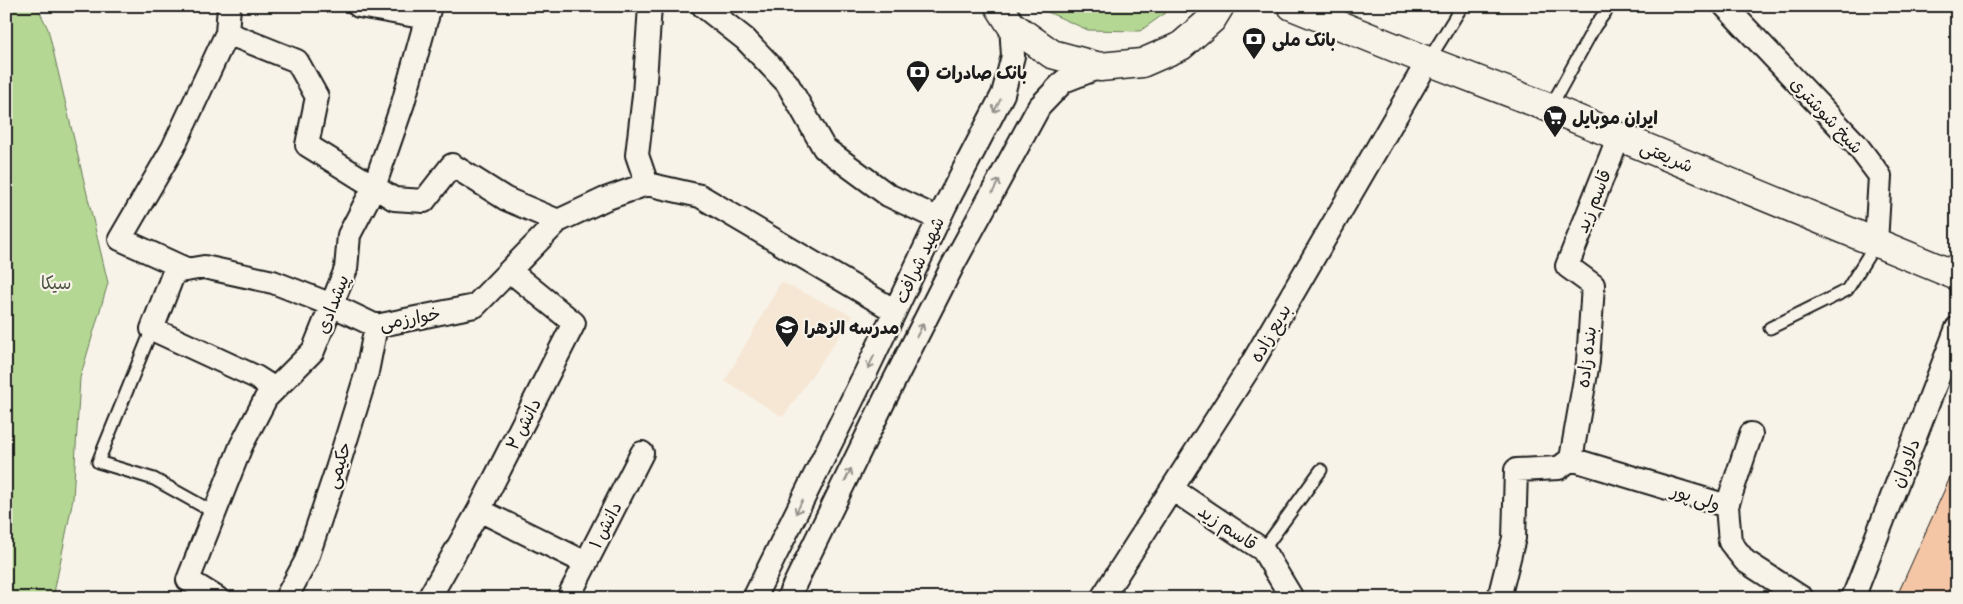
<svg xmlns="http://www.w3.org/2000/svg" width="1963" height="604" font-family="'Patrick Hand','Playpen Sans Arabic',sans-serif">
  <rect width="100%" height="100%" fill="#f7f3e8"/>
  <filter id="ink" filterUnits="userSpaceOnUse"><feTurbulence type="fractalNoise" baseFrequency=".02" numOctaves="2"/><feDisplacementMap in="SourceGraphic" scale="10" xChannelSelector="R" yChannelSelector="G"/><feConvolveMatrix kernelMatrix="1 2 1 2 8 2 1 2 1" color-interpolation-filters="sRGB"/></filter>
  <g filter="url(#ink)">
    <path fill="#f6e6d4" d="M 781,282 L 853,316 L 783,417 L 725,381 Z"/>
    <path fill="#b4d893" stroke="#687a58" d="M 6,6 L 37,6 L 48,29 L 108,283 L 80,378 L 73,499 L 53,598 L 6,598 Z
      M 1034,6 L 1175,6 L 1140,31 L 1088,30 Z"/>
    <path fill="#f5c6a5" stroke="#1c1c1c" d="M 1957,462 L 1957,598 L 1896,598 Z"/>
    <g fill="none" stroke-linecap="round" stroke-linejoin="round">
      <g stroke="#1c1c1c" stroke-width="15">
        <path id="lane" d="M 1428,61 L 1462,6
          M 1550,108 L 1595,26 L 1610,6
          M 1770,328 L 1847,290 L 1876,243
          M 152,329 L 98,462 L 154,479 L 215,513
          M 1263,550 L 1321,470"/>
      </g>
      <g stroke="#1c1c1c" stroke-width="26">
        <path id="street" d="M 229,6 L 227,33 L 297,61 L 317,97 L 307,145 L 394,199 L 424,201 L 452,165 L 506,199 L 558,221
          M 359,6 L 427,18
          M 703,6 L 745,39 L 787,83 L 824,148 L 888,195 L 939,219
          M 1725,6 L 1856,144 L 1880,176 L 1876,243
          M 647,184 L 637,155 L 644,95 L 650,6
          M 186,269 L 120,239 L 173,148 L 227,33
          M 275,389 L 256,377 L 152,329 L 174,272 L 204,267 L 273,282 L 332,305 L 376,326 L 475,306 L 558,221 L 605,199 L 647,184 L 700,196 L 895,311
          M 1571,459 L 1588,362 L 1593,285 L 1567,266 L 1619,136
          M 1571,459 L 1727,506 L 1730,542 L 1745,561 L 1802,598
          M 1172,489 L 1263,550 L 1292,598
          M 1727,506 L 1751,434
          M 479,510 L 586,563
          M 217,598 L 188,580 L 241,446 L 266,398 L 313,351 L 346,269 L 349,235 L 374,187 L 403,103 L 430,6
          M 286,598 L 306,561 L 337,469 L 367,372 L 376,326
          M 429,598 L 479,510 L 574,323 L 510,271
          M 568,598 L 642,453
          M 754,598 L 866,372 L 945,206 L 1003,94 L 1013,56 L 1011,25
          M 788,598 L 885,399 L 954,263 L 1039,107 L 1064,81 L 1100,67
          M 1102,598 L 1251,365 L 1428,61
          M 1499,598 L 1514,538 L 1516,470 L 1559,468 L 1571,459
          M 1853,598 L 1957,328"/>
      </g>
      <g stroke="#1c1c1c" stroke-width="31">
        <path id="secondary" d="M 999,6 L 1011,25 L 1052,54 L 1100,67 L 1142,63 L 1181,46 L 1212,19 L 1220,6
          M 1292,6 L 1428,61 L 1550,108 L 1957,276"/>
      </g>
      <use href="#lane" stroke="#f7f3e8" stroke-width="11"/>
      <use href="#street" stroke="#f7f3e8" stroke-width="22"/>
      <use href="#secondary" stroke="#f7f3e8" stroke-width="28"/>
    </g>
    <defs><path id="oneway-shaft" d="M-6 0H5M1.5-3L5.5 0L1.5 3" fill="none" stroke-width="1.6" stroke-linecap="round" stroke-linejoin="round" transform="scale(1.25)"/></defs>
    <g stroke="#94928c">
      <use href="#oneway-shaft" transform="translate(997 106) rotate(118)"/>
      <use href="#oneway-shaft" transform="translate(996 186) rotate(-62)"/>
      <use href="#oneway-shaft" transform="translate(920 330) rotate(-63)"/>
      <use href="#oneway-shaft" transform="translate(871 362) rotate(116)"/>
      <use href="#oneway-shaft" transform="translate(848 475) rotate(-64)"/>
      <use href="#oneway-shaft" transform="translate(799 507) rotate(116)"/>
    </g>
  </g>
  <defs>
    <g id="bank-pin" transform="scale(1.25)"><path d="M0 17L-7.5 6A9.5 9.5 0 1 1 7.5 6Z" fill="#1c1c1c" stroke="#f7f3e8"/><path d="M-6-4H6V4H-6ZM0-2.3a2.3 2.3 0 1 0 0 4.6a2.3 2.3 0 1 0 0-4.6Z" fill="#fff"/></g>
    <g id="supermarket-pin" transform="scale(1.25)"><path d="M0 17L-7.5 6A9.5 9.5 0 1 1 7.5 6Z" fill="#1c1c1c" stroke="#f7f3e8"/><path d="M-6-5.5h2.5l.6 2H6L4.5 2H-2.5L-4.4-4H-6ZM-1.5 3.2a1.3 1.3 0 1 0 .1 0ZM3 3.2a1.3 1.3 0 1 0 .1 0Z" fill="#fff"/></g>
    <g id="school-pin" transform="scale(1.25)"><path d="M0 17L-7.5 6A9.5 9.5 0 1 1 7.5 6Z" fill="#1c1c1c" stroke="#f7f3e8"/><path d="M0-5L7-2L0 1L-7-2ZM-4 1L0 2.5L4 1V4Q0 6-4 4Z" fill="#fff"/></g>
  </defs>
  <g fill-rule="evenodd">
    <use href="#bank-pin" x="1254" y="39"/>
    <use href="#bank-pin" x="918" y="72"/>
    <use href="#supermarket-pin" x="1555" y="117"/>
    <use href="#school-pin" x="787" y="327"/>
  </g>
  <g text-anchor="middle" dominant-baseline="central" stroke-width="4.5" stroke-linejoin="round" paint-order="stroke">
    <g font-size="18" font-weight="bold" fill="#1c1c1c" stroke="#f7f3e8" text-anchor="start">
      <text x="1272" y="39">بانک ملی</text>
      <text x="936" y="72">بانک صادرات</text>
      <text x="1572" y="117">ایران موبایل</text>
      <text x="804" y="327">مدرسه الزهرا</text>
    </g>
    <g font-size="18" fill="#1c1c1c" stroke="#f7f3e8">
      <text transform="translate(1827 115) rotate(47)">شیخ شوشتری</text>
      <text transform="translate(1667 156) rotate(23)">شریعتی</text>
      <text transform="translate(1593 201) rotate(-68)">قاسم زید</text>
      <text transform="translate(919 260) rotate(-65)">شهید شرافت</text>
      <text transform="translate(332 304) rotate(-69)">پیشدادی</text>
      <text transform="translate(410 318) rotate(-10)">خوارزمی</text>
      <text transform="translate(1270 333) rotate(-60)">بدیع زاده</text>
      <text transform="translate(1586 357) rotate(-83)">بنده زاده</text>
      <text transform="translate(523 424) rotate(-63)">دانش ۲</text>
      <text transform="translate(1905 463) rotate(-69)">دلاوران</text>
      <text transform="translate(338 465) rotate(-72)">حکیمی</text>
      <text transform="translate(1696 497) rotate(18)">ولی پور</text>
      <text transform="translate(605 525) rotate(-63)">دانش ۱</text>
      <text transform="translate(1228 527) rotate(34)">قاسم زید</text>
    </g>
    <g font-size="18" fill="#4a5440" stroke="#f7f3e8">
      <text x="56" y="282">سیکا</text>
    </g>
  </g>
  <rect width="1963" height="604" fill="none" stroke="#f7f3e8" stroke-width="25"/>
  <rect x="12" y="12" width="1938" height="579" fill="none" stroke="#1c1c1c" stroke-width="2" filter="url(#ink)"/>
</svg>
